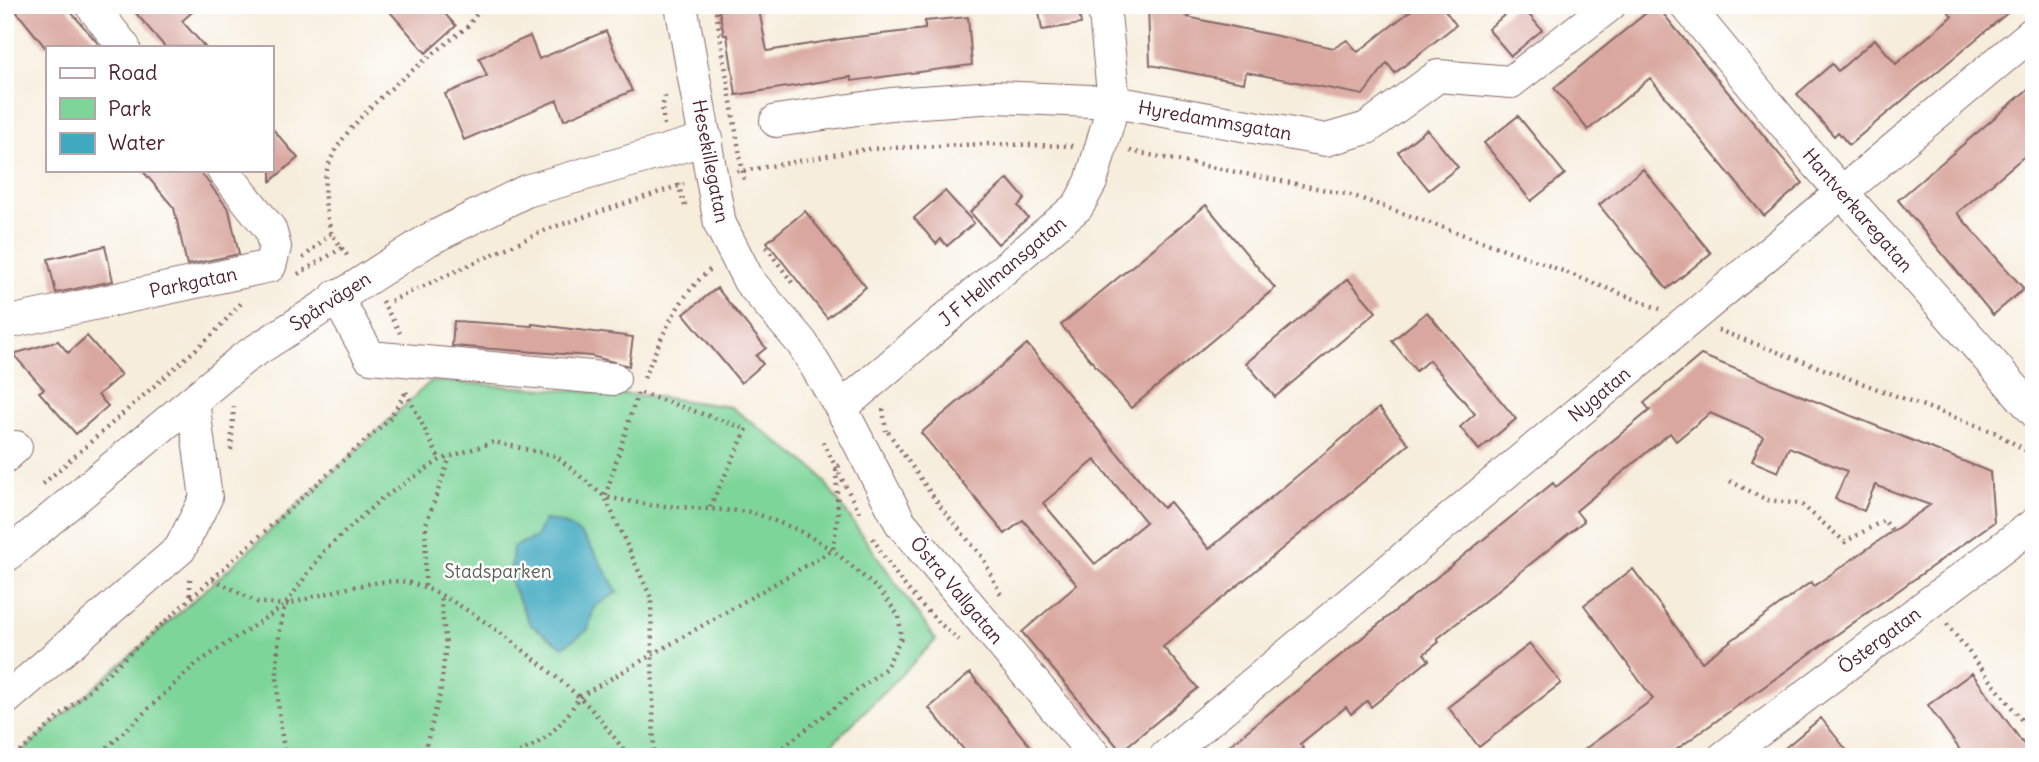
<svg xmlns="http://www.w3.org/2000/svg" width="2039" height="762" font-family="Delius,sans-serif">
  <rect width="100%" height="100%" fill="#fff"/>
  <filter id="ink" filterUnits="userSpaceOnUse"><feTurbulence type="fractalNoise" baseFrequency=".0143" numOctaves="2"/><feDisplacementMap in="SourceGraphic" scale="14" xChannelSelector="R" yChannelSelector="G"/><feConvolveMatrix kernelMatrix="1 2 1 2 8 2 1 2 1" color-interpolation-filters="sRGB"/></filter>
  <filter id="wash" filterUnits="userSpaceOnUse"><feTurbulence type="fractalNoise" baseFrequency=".00686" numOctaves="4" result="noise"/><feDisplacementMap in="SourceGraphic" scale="28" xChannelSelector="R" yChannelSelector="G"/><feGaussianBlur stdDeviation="1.57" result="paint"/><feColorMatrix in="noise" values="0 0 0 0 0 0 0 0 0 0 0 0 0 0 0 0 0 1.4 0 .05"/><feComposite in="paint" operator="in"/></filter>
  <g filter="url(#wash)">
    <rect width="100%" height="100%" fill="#f6eddb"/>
    <path fill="#7ed59a" stroke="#647a62" stroke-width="2" d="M 431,381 L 651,396 L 731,407 L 817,471 L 936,640 L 819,757 L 16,757 L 231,567 Z"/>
    <path fill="#40a9c0" stroke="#456476" stroke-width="2" d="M 544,520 C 589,522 595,559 618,592 L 594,607 L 588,630 L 563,647 L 530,624 L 510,581 L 513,547 L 536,537 Z"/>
    <g id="blocks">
      <path fill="#d9a79f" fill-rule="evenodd" d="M 11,5 L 65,5 L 101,47 L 45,47 Z
        M 129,5 L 200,5 L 182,21 L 205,47 L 165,47 Z
        M 384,5 L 437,5 L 456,26 L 426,53 Z
        M 718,5 L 758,5 L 767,51 L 847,38 L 925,29 L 925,21 L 968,17 L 972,65 L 852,81 L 851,77 L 736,95 L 727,35 L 724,35 Z
        M 1038,5 L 1078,5 L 1081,24 L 1042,30 Z
        M 1148,5 L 1201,5 L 1187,17 L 1334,48 L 1347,40 L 1358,52 L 1418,5 L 1441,5 L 1456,25 L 1395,73 L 1387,63 L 1363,95 L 1246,72 L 1244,83 L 1150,65 Z
        M 1516,5 L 1521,5 L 1542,30 L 1511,56 L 1488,29 Z
        M 1656,5 L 1803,183 L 1764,216 L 1650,78 L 1588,130 L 1554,88 Z
        M 1943,5 L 2017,5 L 1849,145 L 1838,132 L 1834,136 L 1797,94 L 1832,64 L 1838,71 L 1875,39 L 1896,64 L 1952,16 Z
        M 606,31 L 632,91 L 564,120 L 557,100 L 464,140 L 445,94 L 487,76 L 479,58 L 530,36 L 539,59 Z
        M 2034,84 L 2034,148 L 1957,213 L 2024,289 L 1993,315 L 1898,200 Z
        M 1518,116 L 1565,174 L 1531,201 L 1484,143 Z
        M 271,127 L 298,158 L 271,181 Z
        M 1427,129 L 1458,167 L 1429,190 L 1398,152 Z
        M 1643,169 L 1711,253 L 1667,289 L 1599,205 Z
        M 142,170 L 199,170 L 229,210 L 239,254 L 187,265 L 174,208 Z
        M 1008,179 L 1025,199 L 1018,206 L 1028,218 L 998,244 L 970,212 Z
        M 945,191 L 974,223 L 947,246 L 941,239 L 936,244 L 914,218 Z
        M 1206,205 L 1275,288 L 1131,408 L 1061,325 Z
        M 805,211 L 866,287 L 827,318 L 767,242 Z
        M 105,246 L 113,281 L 56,293 L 48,259 Z
        M 1348,279 L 1376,312 L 1275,397 L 1246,363 Z
        M 717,288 L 766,348 L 756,356 L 763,364 L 741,383 L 684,314 Z
        M 1427,312 L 1516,419 L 1479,450 L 1460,427 L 1475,414 L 1429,360 L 1416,371 L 1392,341 Z
        M 454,321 L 532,326 L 532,324 L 633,337 L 629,366 L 591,356 L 452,346 Z
        M 87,336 L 121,375 L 98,395 L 108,406 L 76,434 L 39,392 L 44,389 L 13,354 L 58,341 L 68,353 Z
        M 1027,344 L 1163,508 L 1170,502 L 1209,549 L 1379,408 L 1409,444 L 1163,647 L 1198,688 L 1121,751 L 1022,632 L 1077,585 L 1023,520 L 1005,534 L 921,433 ZM 1095,460 L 1146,522 L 1095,564 L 1043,503 Z
        M 1701,355 L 1990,472 L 1994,522 L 1666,757 L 1574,757 L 1653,699 L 1584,605 L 1633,569 L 1702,662 L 1811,582 L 1814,586 L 1930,505 L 1875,485 L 1864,511 L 1835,499 L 1847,471 L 1789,447 L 1778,472 L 1752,461 L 1763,436 L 1710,413 L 1676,441 L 1670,433 L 1576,511 L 1584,521 L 1437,639 L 1439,642 L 1424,654 L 1429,660 L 1371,707 L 1367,701 L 1351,714 L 1346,707 L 1300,744 L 1303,748 L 1291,757 L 1215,757 L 1553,483 L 1556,487 L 1650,410 L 1644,403 Z
        M 1530,644 L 1561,683 L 1479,747 L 1448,707 Z
        M 970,673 L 1039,757 L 970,757 L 929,708 Z
        M 1972,673 L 2033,757 L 1965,757 L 1928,705 Z
        M 1821,718 L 1852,757 L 1774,757 Z"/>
    </g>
  </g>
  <g filter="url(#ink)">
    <use href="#blocks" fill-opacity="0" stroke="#866769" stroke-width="2"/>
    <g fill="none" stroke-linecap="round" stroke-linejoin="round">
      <g stroke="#866769" stroke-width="34">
        <path id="minor" d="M 91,5 L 124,47
          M 681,5 L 720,224 L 749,281 L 802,343 L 841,408 L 900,522 L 1096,757
          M 1686,5 L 1818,165 L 2034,411
          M 776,121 L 891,104 L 996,97 L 1114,102 L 1326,140 L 1367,128 L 1438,76 L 1511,82 L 1610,5
          M 336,296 L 370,357 L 614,379
          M 5,323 L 270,266 L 275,247 L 270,229 L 223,170
          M 841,408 L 1078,206 L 1091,182 L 1114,102 L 1104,5
          M 5,457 L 16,447
          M 5,557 L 244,358 L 428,240 L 526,191 L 707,139
          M 5,700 L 180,549 L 206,498 L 193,401
          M 1165,757 L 2034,32
          M 1724,757 L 2034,524"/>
      </g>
      <path stroke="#866769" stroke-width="4.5" stroke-dasharray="2 5" stroke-linecap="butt" d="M 715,5 L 744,180
        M 664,125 L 662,108 L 666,92
        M 1130,151 L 1351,195 L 1532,259 L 1660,309
        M 737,172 L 867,149 L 986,144 L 1073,146
        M 678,184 L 686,209
        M 331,233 C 327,213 321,191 327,170 C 341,119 427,60 468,26 L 483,5
        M 766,247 L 794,285
        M 303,258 L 331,233 L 349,258
        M 298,274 L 342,248
        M 382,301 L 400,333
        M 391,301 L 548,229 L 684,184
        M 1718,330 L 1994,432 L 2034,455
        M 644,378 C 661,339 677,296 712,268
        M 406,392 L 440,460
        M 883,409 L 886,431
        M 888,432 L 939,505 L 983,558 L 1002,597
        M 823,442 L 859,512
        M 231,450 L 234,404
        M 1730,481 L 1767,500 L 1801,504 L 1845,542 L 1884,520 L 1892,530
        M 43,484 L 212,335 L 243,301
        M 710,507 L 747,429 L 638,392 L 605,497 L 650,505 L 752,512 L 798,530 L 833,550 L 880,591 L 899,616 L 901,638 L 886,668 L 770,757
        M 873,538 C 894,577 925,612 959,640
        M 190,579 L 190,599
        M 213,579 L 257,602 L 283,605
        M 425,586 L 426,524 L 450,457
        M 1947,624 L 2034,736
        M 424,756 L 424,753 L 445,757
        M 15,757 L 389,419 L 406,392
        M 97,757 L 196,664 L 285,605 L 324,551 L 381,499 L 440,460 L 494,442 L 556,456 L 605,497 L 651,598 L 654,757
        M 285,757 C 277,704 272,657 285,605 C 315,597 376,577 405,582 C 452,589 541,663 578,696 C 597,713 613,737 630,757
        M 420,757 L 424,753 L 440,694 L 446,645 L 440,595
        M 506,757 C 541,746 562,727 579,697 L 833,550 L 838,514 L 836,468 L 840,465"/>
      <use href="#minor" stroke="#fff" stroke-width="32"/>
    </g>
  </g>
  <g text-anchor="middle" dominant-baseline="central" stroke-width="5" stroke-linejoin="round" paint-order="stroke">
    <g font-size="19" fill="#4a1f2b" stroke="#fff">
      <text transform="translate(1215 120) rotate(10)">Hyredammsgatan</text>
      <text transform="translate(711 161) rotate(79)">Hesekillegatan</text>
      <text transform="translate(1858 210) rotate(49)">Hantverkaregatan</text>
      <text transform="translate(1002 271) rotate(-40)">J F Hellmansgatan</text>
      <text transform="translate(193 282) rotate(-12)">Parkgatan</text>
      <text transform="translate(330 301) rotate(-33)">Spårvägen</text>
      <text transform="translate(1599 394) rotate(-40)">Nygatan</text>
      <text transform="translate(957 590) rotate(50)">Östra Vallgatan</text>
      <text transform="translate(1879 640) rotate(-37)">Östergatan</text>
    </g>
    <g font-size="19" fill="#5c5f52" stroke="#fff">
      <text x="498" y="571">Stadsparken</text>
    </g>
  </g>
  <rect width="2039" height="762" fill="none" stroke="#fff" stroke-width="28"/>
  <rect x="46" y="46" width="228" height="126" fill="#ffffff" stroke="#b7a5aa" stroke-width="2"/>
  <rect x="60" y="68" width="35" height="10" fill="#ffffff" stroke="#b7a5aa" stroke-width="2"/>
  <text x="108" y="80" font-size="21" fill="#4a1f2b">Road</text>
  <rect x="60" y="98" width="35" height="21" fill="#7ed59a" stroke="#b7a5aa" stroke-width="2"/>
  <text x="108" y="116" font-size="21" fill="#4a1f2b">Park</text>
  <rect x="60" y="133" width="35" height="21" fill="#40a9c0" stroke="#b7a5aa" stroke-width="2"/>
  <text x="108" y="150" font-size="21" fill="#4a1f2b">Water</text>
</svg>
